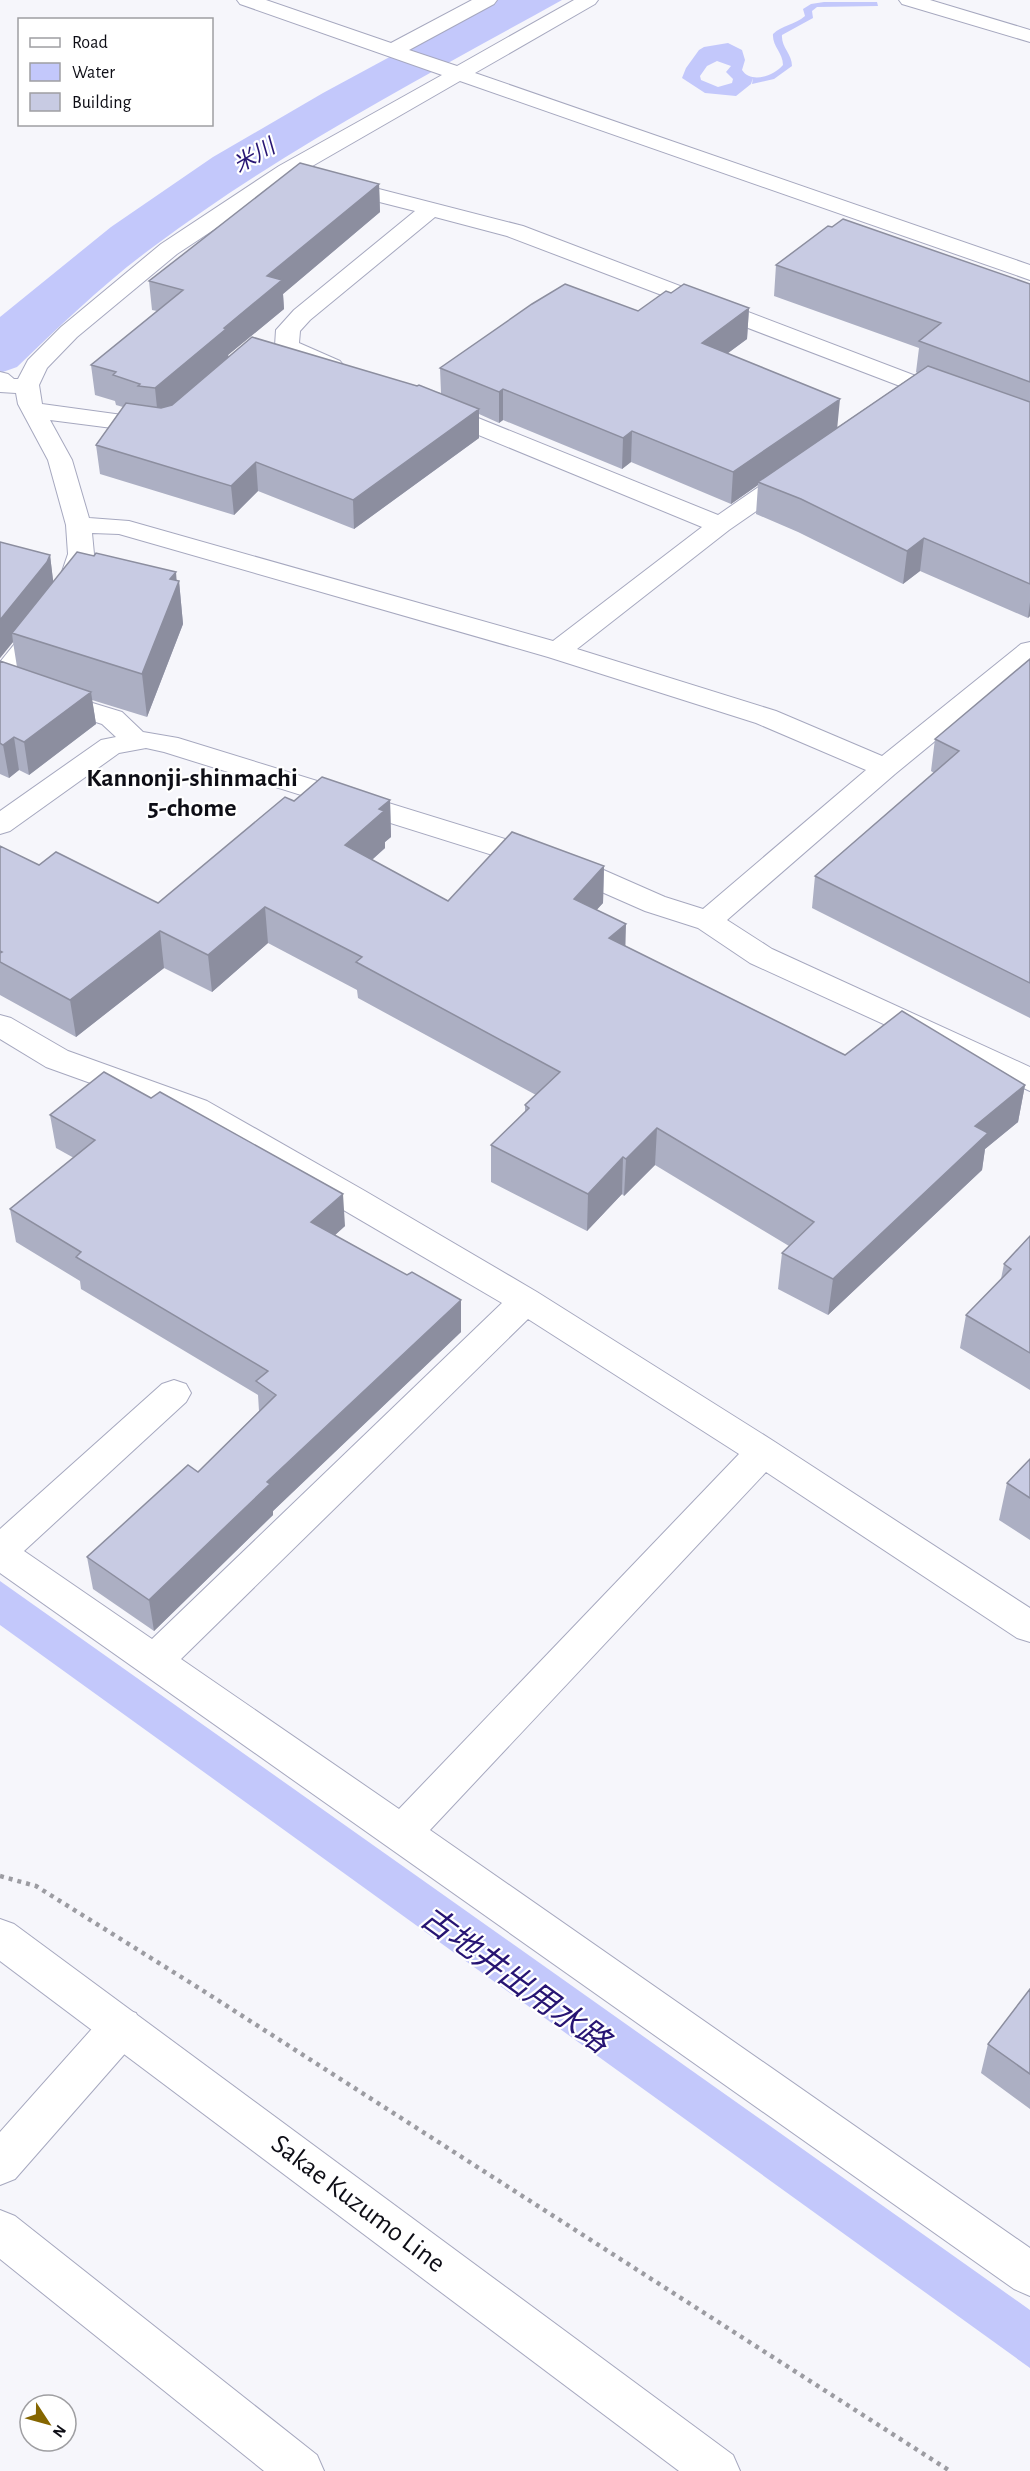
<svg xmlns="http://www.w3.org/2000/svg" width="1030" height="2471" font-family="'Alegreya Sans','Noto Sans JP',sans-serif">
  <rect width="100%" height="100%" fill="#f6f6fb"/>
  <path fill="#c3c8fb" fill-rule="evenodd" d="M 495,0 L 562,0 C 423,77 281,151 153,247 C 104,283 61,325 17,367 L 0,373 L 0,317 L 111,227 L 213,157 L 323,93 Z
    M 824,2 L 877,2 L 878,6 L 817,7 L 812,11 L 813,18 L 782,35 C 781,47 792,54 792,66 L 774,79 L 752,84 L 753,78 L 751,84 L 736,96 L 705,93 L 682,78 L 686,68 L 699,50 L 704,47 L 728,43 L 742,50 L 745,60 L 742,70 C 751,84 774,76 783,65 C 783,53 772,46 773,34 C 782,25 795,25 805,16 L 803,9 L 811,4 ZM 717,61 L 731,66 L 726,72 L 733,79 L 732,83 L 718,87 L 701,80 L 700,76 L 707,66 Z
    M 0,1581 L 1030,2310 L 1030,2368 L 0,1625 Z"/>
  <g fill="none" stroke-linecap="round" stroke-linejoin="round">
    <g stroke="#a6a8bf" stroke-width="2">
      <path id="minor" d="M 237,0 L 266,0 L 391,43 L 472,0 L 497,0 L 494,4 L 409,50 L 457,66 L 574,0 L 598,0 L 595,4 L 475,73 L 1030,265 L 1030,280 L 460,81 L 295,176 L 177,254 L 77,337 L 47,368 L 39,385 L 42,404 L 159,420 L 168,422 L 171,427 L 168,432 L 159,434 L 50,420 L 72,460 L 89,518 L 129,521 L 553,641 L 702,527 L 430,415 L 426,410 L 430,405 L 438,403 L 446,405 L 718,515 L 786,468 L 795,466 L 804,468 L 807,473 L 804,478 L 729,530 L 577,649 L 776,711 L 882,756 L 1021,644 L 1030,642 L 1030,663 L 895,774 L 727,920 L 772,949 L 1030,1067 L 1030,1091 L 750,963 L 698,928 L 645,911 L 579,882 L 164,752 L 146,748 L 119,753 L 10,831 L 0,834 L 0,811 L 101,740 L 116,737 L 102,724 L 40,704 L 36,698 L 40,692 L 50,690 L 122,712 L 143,732 L 178,738 L 599,868 L 665,897 L 703,909 L 866,770 L 756,723 L 548,657 L 119,534 L 92,533 L 94,554 L 80,596 L 10,685 L 0,687 L 0,662 L 54,595 L 68,554 L 66,525 L 48,460 L 18,404 L 16,393 L 0,392 L 0,372 L 8,374 L 14,379 L 18,379 L 28,360 L 61,327 L 161,244 L 279,166 L 442,75 L 240,4 Z
        M 899,0 L 930,0 L 1030,30 L 1030,42 L 902,4 Z
        M 336,178 L 523,226 L 929,381 L 933,386 L 929,391 L 921,393 L 913,391 L 507,236 L 435,217 L 310,320 L 300,331 L 299,343 L 340,361 L 344,366 L 340,371 C 321,376 297,359 279,351 L 275,346 L 276,330 L 294,310 L 415,211 L 328,189 L 325,184 L 328,179 Z
        M 0,1015 L 11,1018 L 68,1051 L 207,1101 L 365,1191 L 537,1292 L 775,1442 L 1030,1608 L 1030,1642 L 1017,1638 L 766,1472 L 430,1830 L 1030,2248 L 1030,2296 L 1014,2289 L 0,1573 L 0,1529 L 162,1384 L 174,1380 L 186,1384 L 191,1393 L 186,1402 L 24,1551 L 152,1639 L 502,1303 L 185,1117 L 46,1067 L 0,1039 ZM 528,1319 L 739,1454 L 399,1809 L 181,1659 Z
        M 121,2008 L 136,2013 L 142,2027 L 136,2041 L 15,2179 L 0,2185 L 0,2132 L 106,2013 Z
        M 0,2210 L 15,2216 L 317,2455 L 324,2471 L 264,2471 L 0,2259 Z"/>
    </g>
    <g stroke="#a6a8bf" stroke-width="2">
      <path id="major" d="M 0,1919 L 14,1924 L 733,2455 L 740,2471 L 679,2471 L 0,1961 Z"/>
    </g>
    <path stroke="#9c9ca2" stroke-width="4.5" stroke-dasharray="4 5" stroke-linecap="butt" d="M 0,1876 L 36,1886 L 202,1990 L 950,2471"/>
    <use href="#minor" fill="#fff" fill-rule="evenodd"/>
    <use href="#major" fill="#fff" fill-rule="evenodd"/>
  </g>
  <path fill="#acafc3" d="M 379,184 L 380,212 L 283,294 L 284,309 L 228,355 L 229,357 L 441,393 L 440,368 L 638,311 L 749,308 L 747,339 L 728,353 L 838,427 L 917,373 L 916,372 L 919,348 L 774,296 L 776,265 L 1030,284 L 1030,616 L 1028,618 L 920,571 L 903,584 L 798,532 L 756,514 L 758,485 L 731,504 L 631,462 L 622,469 L 503,420 L 499,423 L 479,414 L 479,438 L 354,529 L 258,491 L 234,515 L 100,474 L 96,445 L 123,407 L 116,405 L 115,401 L 95,395 L 91,365 L 157,311 L 152,310 L 149,281 Z
    M 0,542 L 50,555 L 53,581 L 179,581 L 183,624 L 147,717 L 92,700 L 96,724 L 29,775 L 19,770 L 9,778 L 0,774 L 0,661 L 17,667 L 13,642 L 0,658 Z
    M 1030,659 L 1030,1018 L 812,908 L 815,876 L 934,773 L 931,771 L 935,739 Z
    M 390,800 L 391,837 L 385,842 L 385,848 L 372,860 L 448,901 L 604,866 L 603,903 L 596,910 L 625,946 L 845,1055 L 1025,1085 L 1018,1122 L 985,1149 L 982,1170 L 828,1315 L 778,1289 L 782,1253 L 789,1246 L 655,1165 L 624,1196 L 622,1194 L 587,1231 L 491,1182 L 491,1145 L 525,1112 L 525,1105 L 536,1095 L 358,998 L 357,990 L 268,943 L 212,992 L 164,968 L 76,1037 L 0,995 L 0,846 L 39,865 L 158,903 L 294,801 Z
    M 50,1115 L 345,1226 L 335,1235 L 461,1332 L 273,1511 L 273,1515 L 154,1631 L 93,1589 L 87,1557 L 198,1472 L 259,1411 L 258,1395 L 81,1289 L 80,1281 L 16,1242 L 10,1209 L 74,1158 L 56,1148 Z
    M 1030,1236 L 1030,1390 L 960,1348 L 966,1315 L 1001,1279 L 1004,1264 Z
    M 1030,1459 L 1030,1540 L 999,1520 L 1007,1483 Z
    M 1030,1989 L 1030,2109 L 981,2073 L 988,2044 Z"/>
  <path fill="#8c8e9f" d="M 379,184 L 380,212 L 283,294 L 284,309 L 228,355 L 229,358 L 158,418 L 155,388 L 224,328 L 267,276 Z
    M 749,308 L 747,339 L 701,373 L 702,343 Z
    M 503,389 L 503,420 L 499,423 L 499,392 Z
    M 840,399 L 837,430 L 758,482 L 758,485 L 731,504 L 733,472 Z
    M 479,409 L 479,438 L 354,529 L 353,500 Z
    M 632,431 L 631,462 L 622,469 L 623,438 Z
    M 256,462 L 258,491 L 234,515 L 231,486 Z
    M 924,538 L 920,571 L 903,584 L 907,551 Z
    M 50,555 L 54,588 L 12,633 L 13,642 L 0,658 L 0,620 Z
    M 176,572 L 177,585 L 179,581 L 183,624 L 147,717 L 142,674 L 170,579 Z
    M 1030,602 L 1030,616 L 1028,618 Z
    M 91,692 L 96,724 L 29,775 L 24,742 Z
    M 14,737 L 19,770 L 9,778 L 3,745 Z
    M 390,800 L 391,837 L 385,842 L 385,848 L 347,882 L 345,845 L 379,809 Z
    M 604,866 L 603,903 L 573,936 L 574,899 Z
    M 265,907 L 268,943 L 212,992 L 208,955 Z
    M 626,924 L 625,961 L 609,938 Z
    M 160,931 L 164,968 L 76,1037 L 70,1000 Z
    M 1025,1085 L 1018,1122 L 985,1149 L 982,1170 L 828,1315 L 833,1279 L 975,1126 Z
    M 657,1128 L 655,1165 L 624,1196 L 626,1159 Z
    M 623,1157 L 622,1194 L 587,1231 L 588,1194 Z
    M 343,1194 L 345,1226 L 314,1254 L 311,1222 Z
    M 461,1300 L 461,1332 L 273,1511 L 273,1515 L 154,1631 L 149,1600 L 267,1482 Z"/>
  <path fill="#c8cbe3" stroke="#8c8e9f" stroke-width="1.5" d="M 300,163 L 379,184 L 267,276 L 282,280 L 224,328 L 226,329 L 155,388 L 138,386 L 140,384 L 113,375 L 116,372 L 91,365 L 183,290 L 149,281 Z
    M 843,219 L 1030,284 L 1030,382 L 919,341 L 941,323 L 776,265 L 828,226 L 832,227 Z
    M 565,284 L 638,311 L 666,291 L 671,293 L 684,284 L 749,308 L 702,343 L 840,399 L 733,472 L 632,431 L 623,438 L 503,389 L 499,392 L 440,368 L 532,304 Z
    M 252,337 L 417,386 L 419,385 L 479,409 L 353,500 L 256,462 L 231,486 L 96,445 L 126,403 L 161,408 L 172,405 Z
    M 928,366 L 1030,402 L 1030,584 L 924,538 L 907,551 L 801,499 L 758,482 Z
    M 0,542 L 50,555 L 47,562 L 0,620 Z
    M 77,552 L 94,556 L 96,553 L 176,572 L 170,579 L 179,581 L 142,674 L 12,633 Z
    M 1030,659 L 1030,983 L 815,876 L 959,751 L 935,739 Z
    M 0,661 L 91,692 L 24,742 L 14,737 L 3,745 L 0,743 Z
    M 322,777 L 390,800 L 379,809 L 384,811 L 345,845 L 448,901 L 512,832 L 604,866 L 574,899 L 626,924 L 609,938 L 845,1055 L 902,1011 L 1025,1085 L 975,1126 L 988,1133 L 833,1279 L 782,1253 L 814,1222 L 657,1128 L 626,1159 L 623,1157 L 588,1194 L 491,1145 L 529,1108 L 525,1105 L 560,1072 L 356,962 L 362,957 L 265,907 L 208,955 L 160,931 L 70,1000 L 0,962 L 0,953 L 2,952 L 0,951 L 0,846 L 39,865 L 56,852 L 158,903 L 285,797 L 294,801 Z
    M 104,1072 L 151,1098 L 160,1092 L 343,1194 L 311,1222 L 407,1275 L 412,1272 L 461,1300 L 267,1482 L 270,1484 L 149,1600 L 87,1557 L 188,1465 L 198,1472 L 276,1395 L 256,1381 L 268,1371 L 76,1257 L 81,1252 L 10,1209 L 95,1140 L 50,1115 Z
    M 1030,1236 L 1030,1353 L 966,1315 L 1011,1269 L 1004,1264 Z
    M 1030,1459 L 1030,1498 L 1007,1483 Z
    M 1030,1989 L 1030,2074 L 988,2044 Z"/>
  <g text-anchor="middle" dominant-baseline="central" stroke-width="4.5" stroke-linejoin="round" paint-order="stroke">
    <g font-size="22" font-style="italic" fill="#271573" stroke="#fff">
      <text transform="translate(254 156) rotate(-30)">米川</text>
    </g>
    <g font-size="26" font-weight="bold" fill="#0e0e16" stroke="#fff">
      <text x="192" y="778">Kannonji-shinmachi<tspan x="192" dy="30">5-chome</tspan></text>
    </g>
    <g font-size="28" fill="#0e0e16" stroke="#fff">
      <text transform="translate(358 2204) rotate(37)">Sakae Kuzumo Line</text>
    </g>
    <g font-size="32" font-style="italic" fill="#271573" stroke="#fff">
      <text transform="translate(515 1980) rotate(36)">古地井出用水路</text>
    </g>
  </g>
  <rect x="18" y="18" width="195" height="108" fill="#ffffff" stroke="#9f9fa2" stroke-width="1.5"/>
  <rect x="30" y="38" width="30" height="9" fill="#ffffff" stroke="#9f9fa2" stroke-width="1.5"/>
  <text x="72" y="48" font-size="18" fill="#0e0e16">Road</text>
  <rect x="30" y="63" width="30" height="18" fill="#c3c8fb" stroke="#9f9fa2" stroke-width="1.5"/>
  <text x="72" y="78" font-size="18" fill="#0e0e16">Water</text>
  <rect x="30" y="93" width="30" height="18" fill="#c8cbe3" stroke="#9f9fa2" stroke-width="1.5"/>
  <text x="72" y="108" font-size="18" fill="#0e0e16">Building</text>
  <g transform="translate(48 2423) rotate(126)"><circle r="28" fill="#ffffff" stroke="#9f9fa2" stroke-width="1.5"/>
  <path d="M0-4.5L10 22L0 15L-10 22Z" fill="#856600"/>
  <text y="-9" font-size="16" font-weight="bold" text-anchor="middle" fill="#0e0e16">N</text>
  </g>
</svg>
